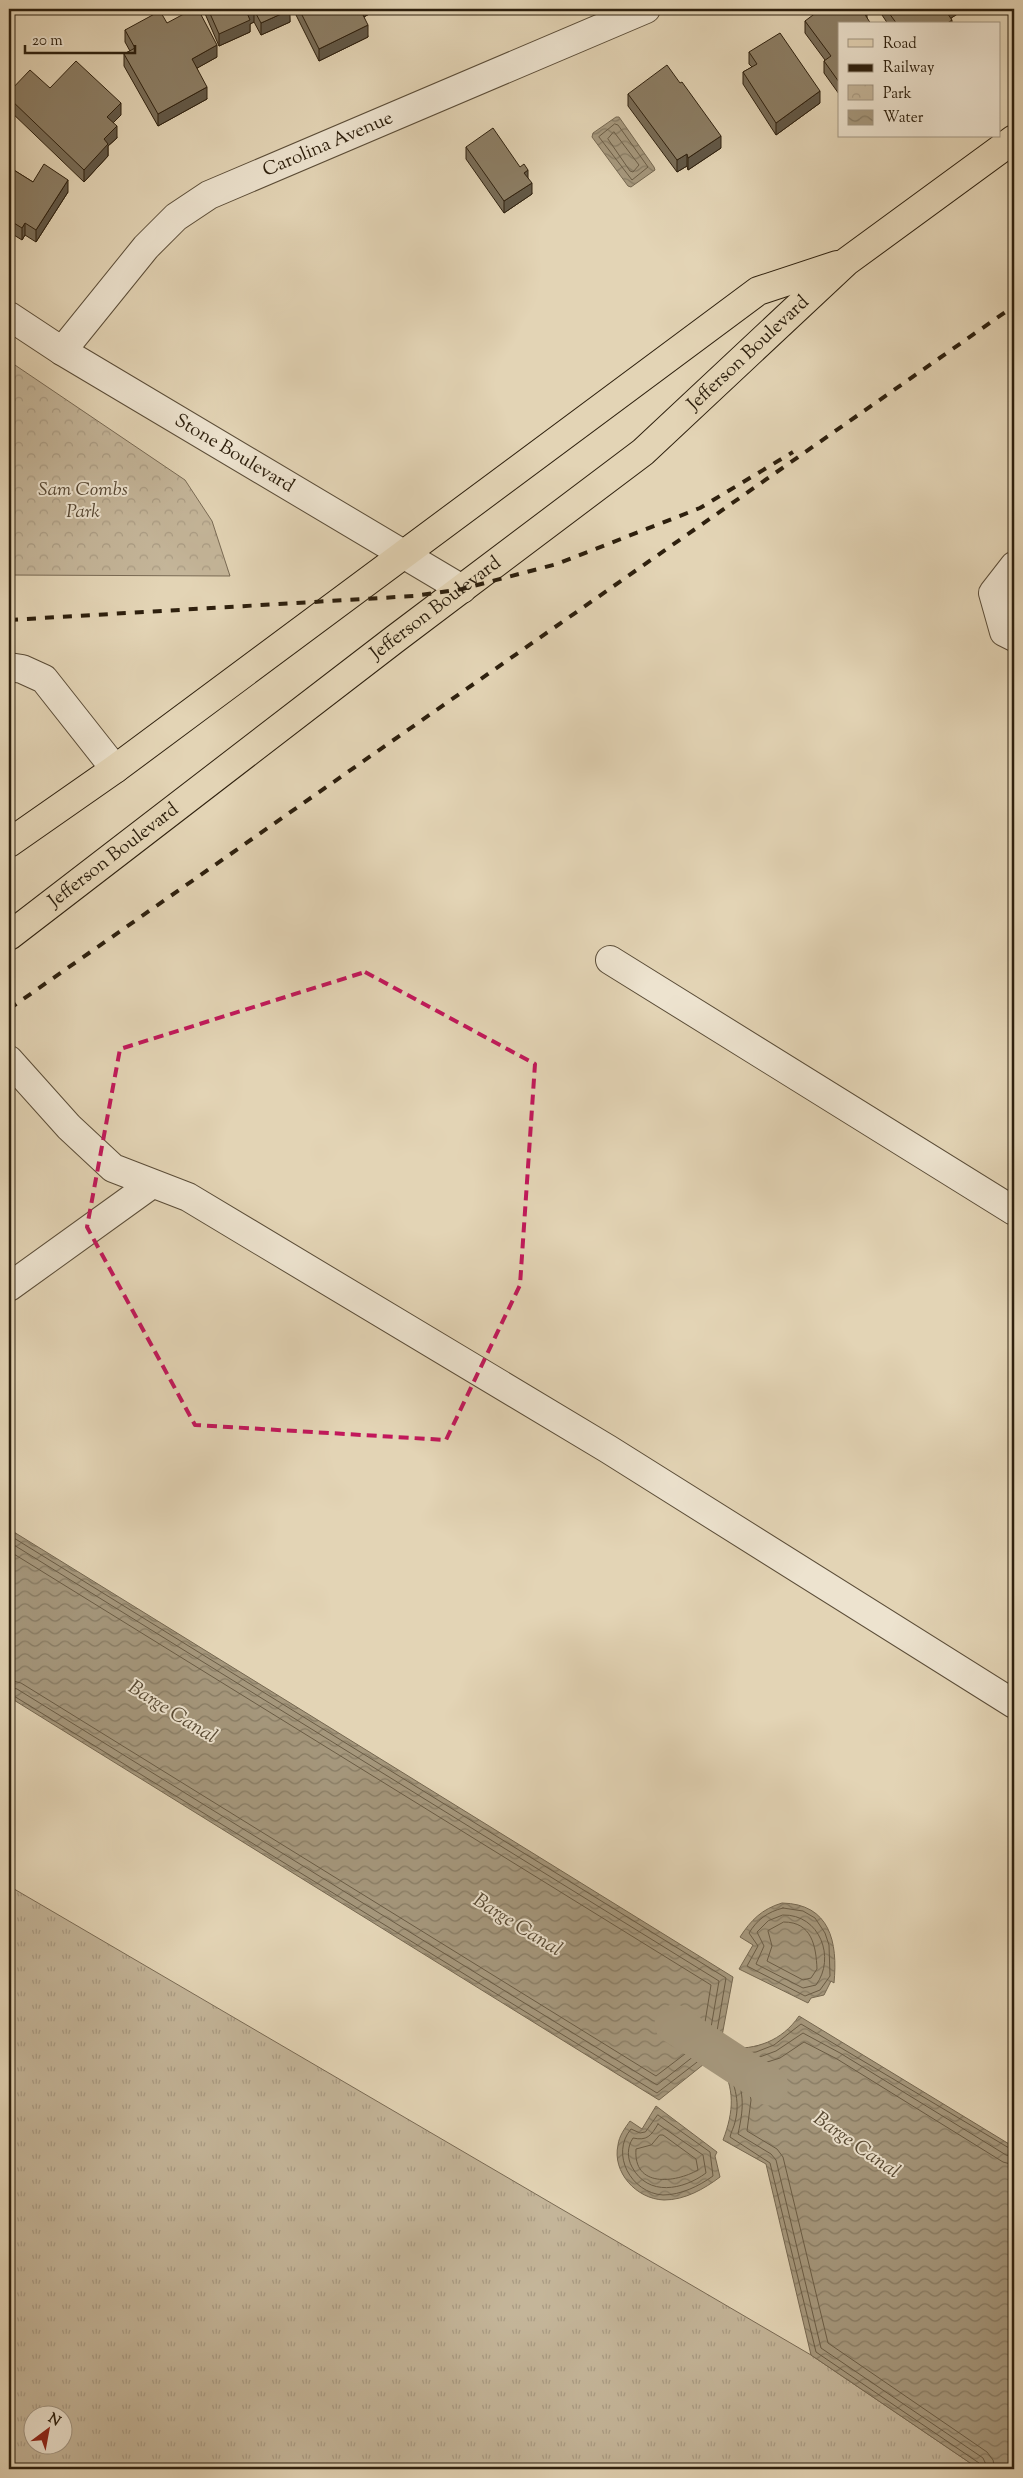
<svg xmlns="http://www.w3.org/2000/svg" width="1023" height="2478" font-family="'Sorts Mill Goudy',serif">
  <defs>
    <pattern id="grass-tufts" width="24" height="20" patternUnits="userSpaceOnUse" patternTransform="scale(1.25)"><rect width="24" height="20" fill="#c4b599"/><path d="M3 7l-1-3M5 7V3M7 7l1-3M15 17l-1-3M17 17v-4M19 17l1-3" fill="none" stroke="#a99b83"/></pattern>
    <pattern id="park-crowns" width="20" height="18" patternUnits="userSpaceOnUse" patternTransform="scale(1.25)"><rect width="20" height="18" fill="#c4b599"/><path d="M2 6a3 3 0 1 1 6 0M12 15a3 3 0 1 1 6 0" fill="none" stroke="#a99b83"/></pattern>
    <pattern id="water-waves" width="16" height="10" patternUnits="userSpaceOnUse" patternTransform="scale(1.25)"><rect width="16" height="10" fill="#a5977c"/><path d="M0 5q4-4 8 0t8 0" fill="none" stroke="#877b64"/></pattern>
  </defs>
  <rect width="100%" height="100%" fill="#e3d4b5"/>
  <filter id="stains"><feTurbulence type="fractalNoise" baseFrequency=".004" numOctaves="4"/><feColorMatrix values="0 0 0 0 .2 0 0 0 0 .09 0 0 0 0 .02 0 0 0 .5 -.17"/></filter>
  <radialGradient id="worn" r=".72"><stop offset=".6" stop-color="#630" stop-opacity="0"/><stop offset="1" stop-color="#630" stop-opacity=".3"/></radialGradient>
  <path fill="url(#grass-tufts)" stroke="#796a54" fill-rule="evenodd" d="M 9,1886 L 811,2355 L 979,2469 L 9,2469 ZM 32,2416 L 62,2416 L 62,2446 L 32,2446 Z"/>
  <path fill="url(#park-crowns)" stroke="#796a54" d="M 9,361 L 185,480 L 212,521 L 230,576 L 9,575 Z"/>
  <path fill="url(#water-waves)" stroke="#756750" d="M 616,117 L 619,117 L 654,167 L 655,170 L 631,187 L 628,186 L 592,137 L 593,133 Z
    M 9,1529 L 733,1977 L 719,2052 L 659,2100 L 9,1697 Z
    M 782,1903 C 830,1904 838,1942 834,1983 L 831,1981 L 824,1995 L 811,1998 L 808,2003 L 739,1969 L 753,1945 L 740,1937 C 751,1920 762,1909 782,1903 Z
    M 799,2016 L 1014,2147 L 1014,2469 L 979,2469 L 811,2355 L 766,2164 L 723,2140 C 734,2111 735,2089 720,2062 L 726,2056 L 728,2048 C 756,2050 782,2041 799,2016 Z
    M 656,2106 L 717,2152 L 715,2156 L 720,2177 C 704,2189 685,2200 664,2200 C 636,2199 612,2172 618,2145 C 619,2136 625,2128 630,2121 L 642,2129 Z"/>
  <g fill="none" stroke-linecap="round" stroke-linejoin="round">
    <path stroke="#6a5c45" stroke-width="1" d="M 615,124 L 618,125 L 648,167 L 632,180 L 599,137 Z
      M 614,132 L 639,165 L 633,172 L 630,171 L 608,139 Z
      M 9,1535 L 726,1978 L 714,2049 L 657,2093 L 9,1693
      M 9,1542 L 719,1981 L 708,2045 L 657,2085 L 17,1689 L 9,1687
      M 9,1551 L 711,1985 L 702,2041 L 656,2076 L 21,1683 L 9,1680
      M 783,1908 L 803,1911 L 815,1918 L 825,1933 L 829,1945 L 830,1976 L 820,1990 L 805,1996 L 747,1966 L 758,1946 L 749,1933 C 757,1920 767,1912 783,1908 Z
      M 783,1915 C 820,1914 836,1958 816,1985 L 803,1988 L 756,1964 L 764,1946 L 757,1932 L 768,1921 Z
      M 784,1922 C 812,1922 816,1946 817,1969 L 811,1978 L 803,1980 L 767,1961 L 772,1946 L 768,1931 Z
      M 658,2115 L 710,2152 L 713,2176 C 699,2186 681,2195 663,2195 C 631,2193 610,2154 631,2129 L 640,2133 L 645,2132 Z
      M 658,2124 L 703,2155 L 706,2173 C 683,2190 648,2197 632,2167 C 627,2158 627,2147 633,2138 C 647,2141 651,2136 658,2124 Z
      M 660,2135 L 663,2135 L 696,2159 L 698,2170 C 675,2183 633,2188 636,2149 L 651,2145 Z
      M 981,2469 L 979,2463 L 816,2352 L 770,2163 L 730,2137 C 731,2132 734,2127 735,2122 C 741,2100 733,2082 726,2063 L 733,2054 L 756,2052 L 774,2045 L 801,2024 L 1014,2151
      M 988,2469 L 983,2458 L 821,2348 L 776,2160 L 771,2154 L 738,2134 C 745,2102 743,2095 734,2063 L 737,2060 L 757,2058 L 776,2051 L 803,2033 L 840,2053 L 1006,2155 L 1014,2157
      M 995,2469 L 993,2460 L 987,2452 L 828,2343 L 783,2157 L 777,2149 L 747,2131 L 751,2100 L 745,2069 L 780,2058 L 804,2042 L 837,2059 L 1003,2162 L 1014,2165"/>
    <path stroke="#a5977c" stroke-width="39" d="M 674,2024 L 769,2086"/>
    <g stroke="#5b4d38" stroke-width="30">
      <g id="minor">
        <path id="s1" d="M 9,316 L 62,351 L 462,589"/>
        <path id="s2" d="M 62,351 L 146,247 L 176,217 L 209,195 L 646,9"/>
        <path d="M 1014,566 L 993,593 L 1004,632 L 1014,637"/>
        <path d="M 9,667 L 22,669 L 44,679 L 115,769"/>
        <path d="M 610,960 L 1014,1211"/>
        <path d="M 9,1060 L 69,1127 L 113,1168 L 188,1197 L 608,1449 L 1014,1704"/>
        <path d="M 9,1287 L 152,1184"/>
      </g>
    </g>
    <g stroke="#2e200e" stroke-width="30">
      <g id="major">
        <path d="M 9,843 L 115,769 L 758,291 L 837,265"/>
        <path id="s3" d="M 9,936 L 395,639 L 643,452 L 846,262 L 1014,139"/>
      </g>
    </g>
    <use href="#minor" stroke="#ede3cf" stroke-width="28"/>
    <use href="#major" stroke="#e3d4b5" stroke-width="28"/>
    <path stroke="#2e200e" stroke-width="4" stroke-dasharray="9 9" stroke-linecap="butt" d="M 9,620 L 414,596 L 462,589 L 557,564 L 700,508 L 793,452
      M 9,1009 L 1014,306"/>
  </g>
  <path fill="#786c57" stroke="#2e200e" d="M 203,9 L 289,9 L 290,22 L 261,35 L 254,22 L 250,24 L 250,32 L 219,46 Z
    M 293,9 L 378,9 L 364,17 L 368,37 L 319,61 Z
    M 878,9 L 959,9 L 959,13 L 951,18 L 952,24 L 888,24 Z
    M 805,21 L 839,24 L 839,94 L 824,73 L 824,61 L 825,60 L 805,33 Z
    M 167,23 L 217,57 L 197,68 L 207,99 L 158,126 L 124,66 L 124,54 L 130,51 L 125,42 L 125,30 Z
    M 749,52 L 820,103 L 776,135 L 743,84 L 743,72 L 752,67 L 749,64 Z
    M 50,88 L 121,115 L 113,123 L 117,138 L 108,146 L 108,156 L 84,182 L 9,110 L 9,92 Z
    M 628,94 L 721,148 L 688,170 L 687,166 L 677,172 L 628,106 Z
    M 466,147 L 528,178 L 532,194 L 504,213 L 466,159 Z
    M 9,167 L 33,182 L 68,192 L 36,242 L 25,235 L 22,240 L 9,232 Z"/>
  <path fill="#625847" stroke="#2e200e" d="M 360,9 L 378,9 L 360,19 Z
    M 390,9 L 397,9 L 390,12 Z
    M 428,9 L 440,9 L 428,14 Z
    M 948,9 L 959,9 L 959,13 L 945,22 L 945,10 Z
    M 254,10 L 254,22 L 250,24 L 250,32 L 219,46 L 219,34 L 247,13 Z
    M 290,10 L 290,22 L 261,35 L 261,23 Z
    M 867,11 L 867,23 L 864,13 Z
    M 952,20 L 952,24 L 946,24 Z
    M 368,25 L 368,37 L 319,61 L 319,49 Z
    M 217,45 L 217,57 L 192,71 L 192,59 Z
    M 207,87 L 207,99 L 158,126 L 158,114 Z
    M 820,91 L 820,103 L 776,135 L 776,123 Z
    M 121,103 L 121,115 L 107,129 L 107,117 Z
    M 117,126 L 117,138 L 108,146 L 108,156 L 84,182 L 84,170 L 104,139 Z
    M 721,136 L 721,148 L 688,170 L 688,158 Z
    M 687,154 L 687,166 L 677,172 L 677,160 Z
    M 528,170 L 528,182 L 524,173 Z
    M 68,180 L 68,192 L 36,242 L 36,230 Z
    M 532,183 L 532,194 L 504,213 L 504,201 Z
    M 25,223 L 25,235 L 22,240 L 22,228 Z"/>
  <path fill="#8c7e65" stroke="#2e200e" d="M 193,9 L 198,9 L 217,45 L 192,59 L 207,87 L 158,114 L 124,54 L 135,48 L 125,30 L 160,11 L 167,23 Z
    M 208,9 L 289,9 L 290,10 L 261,23 L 254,10 L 247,13 L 250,20 L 219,34 Z
    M 299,9 L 360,9 L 368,25 L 319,49 Z
    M 821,9 L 866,9 L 867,11 L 864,13 L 871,24 L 839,24 L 839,82 L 824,61 L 831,56 L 805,21 Z
    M 886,9 L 948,9 L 945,10 L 952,20 L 946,24 L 897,24 Z
    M 780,33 L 820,91 L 776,123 L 743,72 L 757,64 L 749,52 Z
    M 76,61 L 121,103 L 107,117 L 117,126 L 104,139 L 108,144 L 84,170 L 9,98 L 9,92 L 30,70 L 50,88 Z
    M 667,65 L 680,83 L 682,82 L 721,136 L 688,158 L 687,154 L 677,160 L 628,94 Z
    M 493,128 L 520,167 L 524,164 L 528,170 L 524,173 L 532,183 L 504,201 L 466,147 Z
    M 44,164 L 68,180 L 36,230 L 25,223 L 22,228 L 9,220 L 9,167 L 33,182 Z"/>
  <path fill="none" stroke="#c2185b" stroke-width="4" stroke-dasharray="10 6" stroke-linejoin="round" d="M 365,972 L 535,1064 L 520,1285 L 446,1440 L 195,1425 L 87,1227 L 120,1049 Z"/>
  <g text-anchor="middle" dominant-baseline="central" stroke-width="4" stroke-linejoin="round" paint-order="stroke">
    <g font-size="19" fill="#2e200e" stroke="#ede3cf">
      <text stroke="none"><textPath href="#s2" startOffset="345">Carolina Avenue</textPath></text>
      <text stroke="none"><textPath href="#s3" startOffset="942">Jefferson Boulevard</textPath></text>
      <text stroke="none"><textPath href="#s1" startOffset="264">Stone Boulevard</textPath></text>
      <text stroke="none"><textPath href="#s3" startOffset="538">Jefferson Boulevard</textPath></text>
      <text stroke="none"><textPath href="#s3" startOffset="132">Jefferson Boulevard</textPath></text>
    </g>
    <g font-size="19" font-style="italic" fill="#544531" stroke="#ede3cf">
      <text x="83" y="490">Sam Combs<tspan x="83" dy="22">Park</tspan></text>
    </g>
    <g font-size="20" font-style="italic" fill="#584a34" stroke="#ede3cf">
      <text transform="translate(172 1713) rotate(32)">Barge Canal</text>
      <text transform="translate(517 1926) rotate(32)">Barge Canal</text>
      <text transform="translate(856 2146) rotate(35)">Barge Canal</text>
    </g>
  </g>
  <rect width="1023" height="2478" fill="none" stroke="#e3d4b5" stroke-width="30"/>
  <rect x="10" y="10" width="1003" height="2458" fill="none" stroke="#2e200e" stroke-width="2.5"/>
  <rect x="15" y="15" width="993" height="2448" fill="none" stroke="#2e200e"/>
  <rect x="838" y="22" width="162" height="115" fill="#ede3cf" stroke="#a19582"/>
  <rect x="848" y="39" width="25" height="8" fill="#e3d4b5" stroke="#a19582"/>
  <text x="883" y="48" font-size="15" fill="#2e200e">Road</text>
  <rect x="848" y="64" width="25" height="8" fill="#2e200e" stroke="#a19582"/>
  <text x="883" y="72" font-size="15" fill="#2e200e">Railway</text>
  <rect x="848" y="85" width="25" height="15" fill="url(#park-crowns)" stroke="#a19582"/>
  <text x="883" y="98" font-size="15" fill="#2e200e">Park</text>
  <rect x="848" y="110" width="25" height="15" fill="url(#water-waves)" stroke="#a19582"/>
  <text x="883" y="122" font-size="15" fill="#2e200e">Water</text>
  <g transform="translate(48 2430) rotate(32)"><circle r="24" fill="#ede3cf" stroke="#a19582"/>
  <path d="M0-4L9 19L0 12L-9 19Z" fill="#8f2418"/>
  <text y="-8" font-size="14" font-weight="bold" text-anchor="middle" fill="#2e200e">N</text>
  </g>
  <path d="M25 45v8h110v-8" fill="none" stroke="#2e200e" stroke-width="2.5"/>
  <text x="32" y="45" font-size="15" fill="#2e200e" stroke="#ede3cf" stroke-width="4" paint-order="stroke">20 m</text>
  <rect width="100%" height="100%" filter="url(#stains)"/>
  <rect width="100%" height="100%" fill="url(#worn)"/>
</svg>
